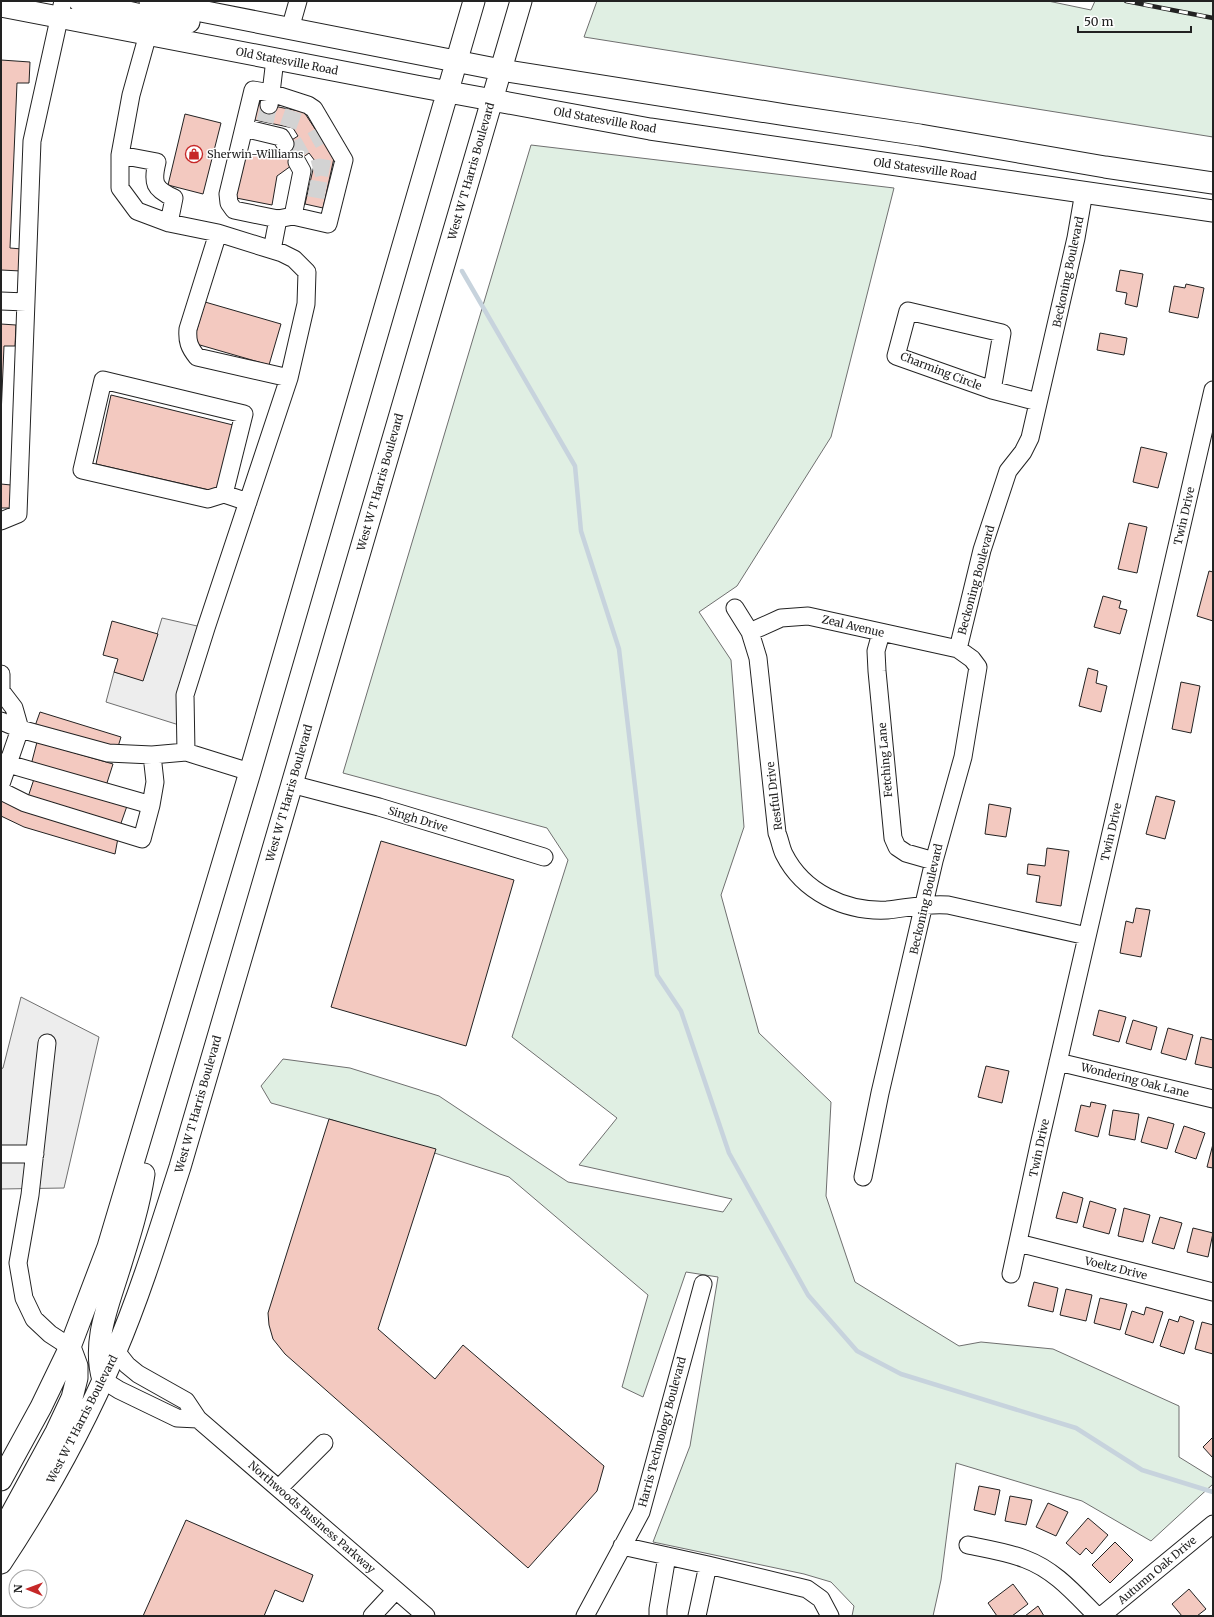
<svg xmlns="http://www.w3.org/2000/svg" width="1214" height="1617" font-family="Merriweather,serif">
  <rect width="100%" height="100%" fill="#fff"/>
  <path fill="#e0efe3" stroke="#6f6f6f" d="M 597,1 L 1048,1 L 1091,10 L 1095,1 L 1213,1 L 1213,137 L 584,37 Z
    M 531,145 L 894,188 L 831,437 L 737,586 L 699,612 L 731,660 L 744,827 L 721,895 L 759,1033 L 831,1102 L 826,1196 L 855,1282 L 959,1346 L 981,1342 L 1053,1349 L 1179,1406 L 1179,1457 L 1213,1478 L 1213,1484 L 1151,1541 L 1082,1501 L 956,1463 L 941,1580 L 933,1616 L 852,1616 L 854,1606 L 831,1582 L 804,1574 L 653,1542 L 690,1446 L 718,1277 L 686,1272 L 643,1397 L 622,1387 L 648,1295 L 509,1177 L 329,1119 L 271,1103 L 261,1086 L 283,1059 L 350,1068 L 439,1096 L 568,1182 L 723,1212 L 732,1199 L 579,1165 L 617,1118 L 512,1037 L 568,860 L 547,828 L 343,773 Z"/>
  <path fill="#ededed" stroke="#6f6f6f" d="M 162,618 L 206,628 L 179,725 L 106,702 L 114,672 L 143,680 Z
    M 21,997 L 99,1037 L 64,1188 L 1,1189 L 1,1069 L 3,1068 Z"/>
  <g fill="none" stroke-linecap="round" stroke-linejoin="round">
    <path stroke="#c7d3dd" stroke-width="4.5" d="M 462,271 L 575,466 L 581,531 L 619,649 L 657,975 L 681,1011 L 729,1153 L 808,1295 L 857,1351 L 901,1374 L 1076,1428 L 1142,1470 L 1213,1492"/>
  </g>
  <path fill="#f3c9c0" stroke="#222" d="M 1,60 L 30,62 L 29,83 L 17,83 L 10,248 L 22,249 L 21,271 L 1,270 Z
    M 253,102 L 304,112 L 334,158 L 323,208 L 305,204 L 315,161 L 309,153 L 277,176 L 272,205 L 231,197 L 240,152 L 265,157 L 298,136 L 293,128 L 250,119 Z
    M 185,114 L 221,123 L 203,194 L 168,185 Z
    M 1120,270 L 1143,274 L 1137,307 L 1125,304 L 1127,293 L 1116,291 Z
    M 1186,284 L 1204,288 L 1198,318 L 1169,312 L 1174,286 L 1185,288 Z
    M 205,302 L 281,324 L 269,365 L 193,343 Z
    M 1,324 L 16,325 L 15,346 L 4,346 L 1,416 Z
    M 1100,333 L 1127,338 L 1124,355 L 1097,350 Z
    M 111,395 L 233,425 L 218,492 L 96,464 Z
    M 1141,447 L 1167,453 L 1158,488 L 1133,482 Z
    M 1,484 L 11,485 L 10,508 L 1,508 Z
    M 1129,523 L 1147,527 L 1137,573 L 1118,569 Z
    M 1209,571 L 1213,572 L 1213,621 L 1197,616 Z
    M 1103,596 L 1121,601 L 1119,608 L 1127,610 L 1120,634 L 1094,627 Z
    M 112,621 L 158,634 L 143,681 L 114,672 L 118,659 L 103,655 Z
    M 1088,668 L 1098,671 L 1096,683 L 1107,686 L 1101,712 L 1079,706 Z
    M 1181,682 L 1200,686 L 1191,733 L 1172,729 Z
    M 40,712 L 121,737 L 117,750 L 35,726 Z
    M 37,742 L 113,764 L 106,786 L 31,765 Z
    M 34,779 L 127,806 L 120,826 L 28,797 Z
    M 1156,796 L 1175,801 L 1165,839 L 1146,834 Z
    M 1,799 L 118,838 L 115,854 L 24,827 L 1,816 Z
    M 989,804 L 1011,808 L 1006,837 L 985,834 Z
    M 381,841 L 514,880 L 466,1046 L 331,1007 Z
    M 1047,848 L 1069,851 L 1061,906 L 1036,902 L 1040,876 L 1027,874 L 1028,864 L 1045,866 Z
    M 1136,908 L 1150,910 L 1141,957 L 1120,953 L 1126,921 L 1133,923 Z
    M 1099,1010 L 1126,1017 L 1119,1042 L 1093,1035 Z
    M 1133,1020 L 1157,1027 L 1151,1050 L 1126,1043 Z
    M 1168,1028 L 1193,1035 L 1186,1060 L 1161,1053 Z
    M 1201,1037 L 1213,1040 L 1213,1068 L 1195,1064 Z
    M 986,1066 L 1009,1071 L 1002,1103 L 978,1097 Z
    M 1091,1102 L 1106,1105 L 1098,1137 L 1075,1131 L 1081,1105 L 1090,1107 Z
    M 1113,1110 L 1139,1114 L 1135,1140 L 1109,1135 Z
    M 1148,1117 L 1174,1124 L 1167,1149 L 1141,1142 Z
    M 329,1119 L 436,1149 L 378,1329 L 435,1379 L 463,1345 L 604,1466 L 597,1491 L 528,1568 L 285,1354 L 273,1339 L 269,1325 L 268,1313 Z
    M 1184,1126 L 1205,1133 L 1196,1159 L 1175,1152 Z
    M 1213,1144 L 1213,1168 L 1207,1167 Z
    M 1063,1192 L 1083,1198 L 1077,1223 L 1056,1218 Z
    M 1090,1201 L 1116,1209 L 1109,1234 L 1083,1227 Z
    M 1124,1208 L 1150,1215 L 1143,1242 L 1118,1236 Z
    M 1160,1217 L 1182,1223 L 1174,1249 L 1152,1243 Z
    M 1193,1228 L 1213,1233 L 1208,1257 L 1187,1252 Z
    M 1034,1282 L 1058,1288 L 1053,1312 L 1028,1306 Z
    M 1066,1289 L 1092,1295 L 1086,1321 L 1060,1315 Z
    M 1100,1298 L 1127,1304 L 1120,1330 L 1094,1323 Z
    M 1146,1307 L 1163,1312 L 1153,1343 L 1125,1334 L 1132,1311 L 1144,1315 Z
    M 1180,1316 L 1194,1321 L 1184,1354 L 1160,1346 L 1169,1319 L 1178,1322 Z
    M 1202,1322 L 1213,1325 L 1213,1354 L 1195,1349 Z
    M 1213,1437 L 1213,1458 L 1203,1447 Z
    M 979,1486 L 1000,1490 L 995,1515 L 974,1510 Z
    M 1010,1496 L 1032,1500 L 1026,1525 L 1005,1521 Z
    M 1048,1503 L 1068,1512 L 1056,1536 L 1036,1527 Z
    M 1088,1518 L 1108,1535 L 1092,1554 L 1086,1548 L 1080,1555 L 1066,1543 Z
    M 186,1520 L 313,1575 L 303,1602 L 275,1590 L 264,1616 L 143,1616 Z
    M 1115,1542 L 1133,1560 L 1110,1583 L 1092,1565 Z
    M 1013,1584 L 1028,1604 L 1012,1616 L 997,1616 L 988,1603 Z
    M 1189,1589 L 1206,1609 L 1197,1616 L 1182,1616 L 1172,1604 Z
    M 1038,1606 L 1044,1616 L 1025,1616 Z"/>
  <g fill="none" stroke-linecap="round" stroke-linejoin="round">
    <path stroke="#d3d3d3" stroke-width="17" stroke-dasharray="17 8" stroke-linecap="butt" d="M 265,122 L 269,105
      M 288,127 L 294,110
      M 290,153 L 320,136
      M 313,169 L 320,167 L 331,169
      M 309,188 L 326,191"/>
    <g stroke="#222" stroke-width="19">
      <path id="minor" d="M 150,22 L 148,34 L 131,95 L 120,155 L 120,188 L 137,211 L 169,223 L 218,233 L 282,253 L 294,259 L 307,272 L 306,304 L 289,378 L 206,628 L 185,695 L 186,752 L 250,772
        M 290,29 L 298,1
        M 269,105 L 271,93 L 253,90 L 228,194 L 229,203 L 234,210 L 278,219
        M 244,128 L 281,137 L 285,144
        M 120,155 L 157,162 C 152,183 154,189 174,198 L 169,223
        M 293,216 L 302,171 L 297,162
        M 218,233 L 188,329 C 187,341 189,347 197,357 L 289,378
        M 272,250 L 278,219 L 293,216 L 328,224 L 344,160 L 314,109 L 308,105 L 271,93 L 275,59
        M 1,301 L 26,302
        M 992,390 L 1002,333 L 908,311 L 896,356 L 992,390 L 1038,402
        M 224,494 L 208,499 L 82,470 L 103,380 L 244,414 L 224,494 L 248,502
        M 1,521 L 18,514 L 32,141 L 63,1
        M 735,608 L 750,632 L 758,658 L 777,833 C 780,840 781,848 784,854 C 803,892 845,912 887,910 C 907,908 928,903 948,905 L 1087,936
        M 750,632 L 781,618 L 808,616 L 958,649
        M 881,633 L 876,651 L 877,671 L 893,838 L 897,847 L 906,853 L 934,861
        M 1,674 L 1,691
        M 1,721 L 20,729 L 108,753 L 152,755 L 186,752
        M 1,762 L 151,805
        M 1,784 L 20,729 L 14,708 L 1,691
        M 291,784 L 379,807 L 544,857
        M 1,791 L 25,803 L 142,839 L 151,805 L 155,782 L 152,755
        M 47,1043 L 30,1195 L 18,1263 L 24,1298 L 34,1319 L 50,1334 L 70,1347
        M 1058,1062 L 1213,1099
        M 1,1154 L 35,1154
        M 863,1177 L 880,1093 L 934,861 L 963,757 L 978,667 L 972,659 L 958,649 L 982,550 L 1008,471 L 1023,452 L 1030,438 L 1076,238 L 1084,192
        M 1018,1243 L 1213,1292
        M 1011,1274 L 1039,1145 L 1213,390
        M 116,1351 L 127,1365 L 138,1374 L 186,1401 L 198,1419 L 426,1616
        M 103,1380 L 119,1390 L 177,1418 L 198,1419
        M 279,1488 L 324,1443
        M 968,1545 C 987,1549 1007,1552 1025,1559 C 1055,1570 1075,1594 1097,1616
        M 622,1546 L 708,1565 L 807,1589 L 821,1599 L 830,1616
        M 372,1616 L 396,1590
        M 585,1616 L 641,1512 L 703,1284
        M 658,1616 L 658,1609 L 667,1556
        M 697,1616 L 708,1565
        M 1101,1616 L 1213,1524"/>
    </g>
    <g stroke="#222" stroke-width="23">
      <path id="major" d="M 79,1 L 150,17 L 189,22
        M 150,1 L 501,70 L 786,115 L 920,135 L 1105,167 L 1213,183
        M 1,6 L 416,86 L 650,129 L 1213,211
        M 103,1380 C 92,1342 108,1306 119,1270 C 129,1238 139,1207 144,1174
        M 1,1480 L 41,1407 L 70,1347 L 108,1247 L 250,772 L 474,1
        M 1,1533 L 56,1432 L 72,1398 L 77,1378 L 77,1366 L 70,1347
        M 1,1563 C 44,1498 85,1424 115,1353 C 141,1292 160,1229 180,1167 L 521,1"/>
    </g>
    <use href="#minor" stroke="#fff" stroke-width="17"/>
    <use href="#major" stroke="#fff" stroke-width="21"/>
    <g stroke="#222" stroke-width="4.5">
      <path id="rail" d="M 1126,1 L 1213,18"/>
    </g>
    <use href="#rail" stroke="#fff" stroke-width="3" stroke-dasharray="9" stroke-linecap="butt"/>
  </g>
  <defs>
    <g id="shop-ring" transform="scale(0.9)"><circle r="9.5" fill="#fff" stroke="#c62828" stroke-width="1.5"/><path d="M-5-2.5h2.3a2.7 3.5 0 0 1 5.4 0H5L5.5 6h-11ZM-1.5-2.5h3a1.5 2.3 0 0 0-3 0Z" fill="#c62828"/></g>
  </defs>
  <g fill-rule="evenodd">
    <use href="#shop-ring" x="194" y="154"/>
  </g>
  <g text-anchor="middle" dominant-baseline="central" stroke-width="3" stroke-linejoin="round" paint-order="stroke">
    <g font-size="11" fill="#222" stroke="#fff">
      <text transform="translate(287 61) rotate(11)">Old Statesville Road</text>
      <text transform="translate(605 120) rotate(10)">Old Statesville Road</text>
      <text transform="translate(925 169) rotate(8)">Old Statesville Road</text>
      <text transform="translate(471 171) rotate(-74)">West W T Harris Boulevard</text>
      <text transform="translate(1068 272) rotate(-78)">Beckoning Boulevard</text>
      <text transform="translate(941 371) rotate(21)">Charming Circle</text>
      <text transform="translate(380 482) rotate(-74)">West W T Harris Boulevard</text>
      <text transform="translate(1184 516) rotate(-77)">Twin Drive</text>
      <text transform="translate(976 580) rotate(-75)">Beckoning Boulevard</text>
      <text transform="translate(853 626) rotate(13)">Zeal Avenue</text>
      <text transform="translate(885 760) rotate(-95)">Fetching Lane</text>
      <text transform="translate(289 793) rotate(-74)">West W T Harris Boulevard</text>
      <text transform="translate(774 796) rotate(-97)">Restful Drive</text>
      <text transform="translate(418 819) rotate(17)">Singh Drive</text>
      <text transform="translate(1111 832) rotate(-77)">Twin Drive</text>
      <text transform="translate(926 899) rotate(-77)">Beckoning Boulevard</text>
      <text transform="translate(1135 1080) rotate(14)">Wondering Oak Lane</text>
      <text transform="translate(198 1104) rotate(-74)">West W T Harris Boulevard</text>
      <text transform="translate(1039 1148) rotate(-78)">Twin Drive</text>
      <text transform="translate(1116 1268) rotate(14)">Voeltz Drive</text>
      <text transform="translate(82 1419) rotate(-63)">West W T Harris Boulevard</text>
      <text transform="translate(662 1432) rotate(-75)">Harris Technology Boulevard</text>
      <text transform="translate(312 1517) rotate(41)">Northwoods Business Parkway</text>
      <text transform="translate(1157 1570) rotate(-40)">Autumn Oak Drive</text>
    </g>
    <g font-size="11" fill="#222" stroke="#fff" text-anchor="start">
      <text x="207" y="154">Sherwin-Williams</text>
    </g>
  </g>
  <rect width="1214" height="1617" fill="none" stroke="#222222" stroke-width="4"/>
  <g transform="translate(28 1589) rotate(271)"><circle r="19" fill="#ffffff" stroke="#a7a7a7"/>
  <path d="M0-3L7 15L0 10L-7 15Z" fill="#c62828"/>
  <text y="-6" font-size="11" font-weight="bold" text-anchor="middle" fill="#222222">N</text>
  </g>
  <path d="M1078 26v6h113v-6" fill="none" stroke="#222222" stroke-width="2"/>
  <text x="1084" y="26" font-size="12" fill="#222222" stroke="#ffffff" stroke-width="3" paint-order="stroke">50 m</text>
</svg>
